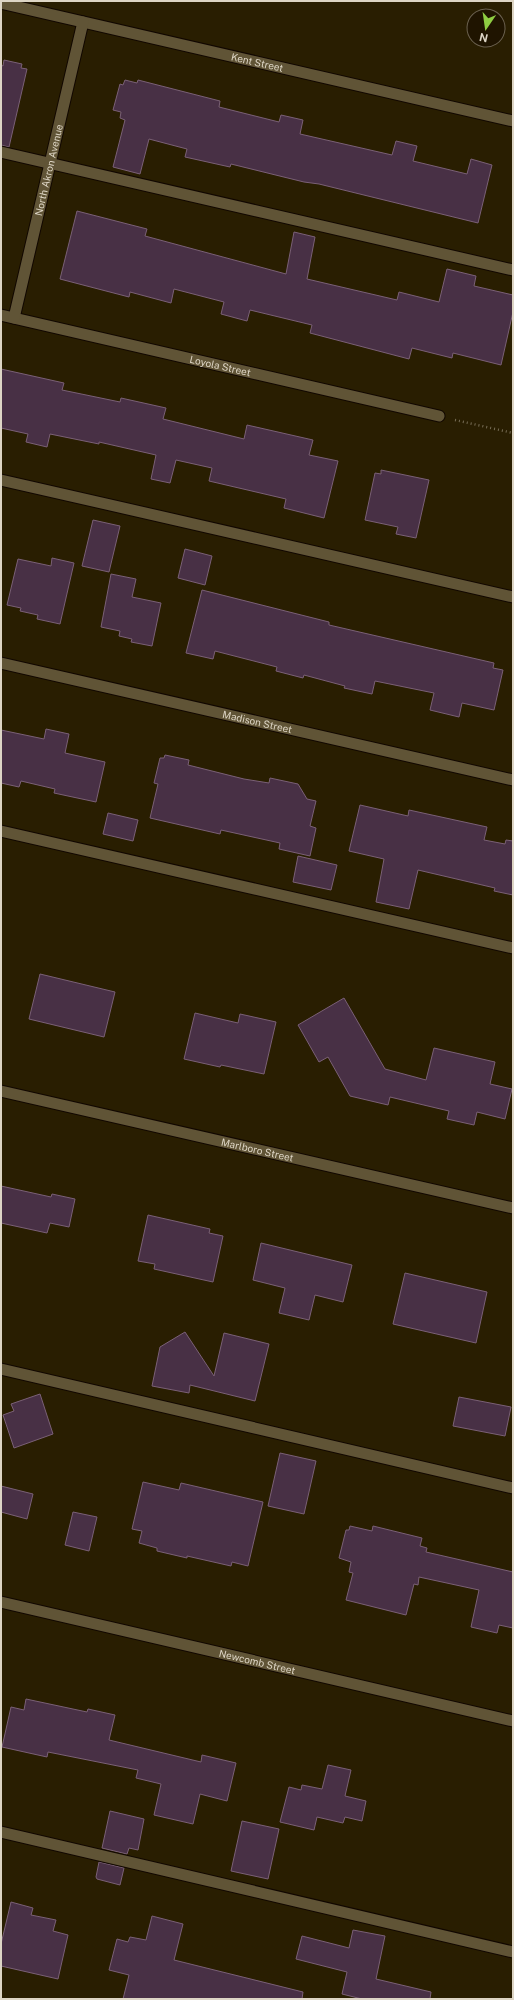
<svg xmlns="http://www.w3.org/2000/svg" width="514" height="2000" font-family="'Public Sans',sans-serif">
  <rect width="100%" height="100%" fill="#291e01"/>
  <path fill="#483045" stroke="#7a6076" d="M 4,60 L 22,64 L 21,68 L 27,69 L 9,147 L 1,145 L 1,65 L 3,66 Z
    M 125,80 L 137,83 L 138,80 L 220,101 L 219,107 L 279,122 L 281,115 L 303,120 L 300,134 L 392,155 L 396,141 L 417,146 L 413,161 L 467,174 L 471,159 L 492,165 L 478,223 L 319,184 L 304,182 L 231,164 L 230,167 L 185,157 L 187,149 L 149,139 L 140,174 L 113,167 L 125,120 L 120,118 L 121,112 L 113,110 L 120,84 L 123,85 Z
    M 77,211 L 147,229 L 145,236 L 286,274 L 294,232 L 315,237 L 307,279 L 397,300 L 399,292 L 439,302 L 447,269 L 476,276 L 474,286 L 513,295 L 513,312 L 501,365 L 453,353 L 452,358 L 412,348 L 409,359 L 310,333 L 312,325 L 250,310 L 247,321 L 221,314 L 224,302 L 174,289 L 171,303 L 130,292 L 129,297 L 60,279 Z
    M 1,369 L 64,383 L 62,390 L 120,402 L 121,398 L 166,408 L 163,419 L 244,439 L 247,425 L 313,440 L 309,455 L 338,461 L 324,518 L 284,508 L 286,499 L 209,481 L 212,468 L 176,460 L 170,483 L 151,479 L 156,455 L 99,442 L 99,444 L 50,434 L 47,447 L 26,442 L 28,434 L 1,428 Z
    M 381,470 L 429,480 L 416,538 L 396,534 L 398,527 L 365,520 L 375,473 L 381,474 Z
    M 93,520 L 120,526 L 109,572 L 82,566 Z
    M 185,549 L 212,556 L 205,585 L 178,578 Z
    M 52,558 L 74,563 L 60,624 L 37,619 L 38,615 L 20,611 L 21,608 L 7,605 L 18,559 L 51,566 Z
    M 111,574 L 136,579 L 132,597 L 161,603 L 152,646 L 131,642 L 132,639 L 119,636 L 120,631 L 101,627 Z
    M 202,590 L 329,622 L 329,625 L 494,663 L 493,668 L 503,670 L 494,710 L 462,703 L 459,717 L 430,710 L 434,693 L 375,681 L 372,694 L 344,688 L 345,686 L 304,675 L 303,678 L 276,671 L 277,667 L 215,651 L 213,659 L 186,653 Z
    M 46,729 L 69,734 L 65,753 L 105,762 L 96,802 L 54,793 L 55,789 L 21,781 L 19,787 L 1,783 L 1,730 L 44,739 Z
    M 165,755 L 189,760 L 188,765 L 244,779 L 269,783 L 270,778 L 298,784 L 307,799 L 316,801 L 310,826 L 316,828 L 310,856 L 279,849 L 280,843 L 221,830 L 220,834 L 150,818 L 158,784 L 154,783 L 160,758 L 164,758 Z
    M 360,805 L 408,816 L 409,810 L 487,827 L 484,840 L 505,844 L 506,840 L 513,841 L 513,895 L 494,891 L 495,888 L 418,870 L 409,909 L 376,902 L 384,859 L 349,851 Z
    M 108,813 L 138,820 L 133,841 L 103,834 Z
    M 298,856 L 337,865 L 331,890 L 293,882 Z
    M 40,974 L 115,992 L 104,1037 L 29,1019 Z
    M 344,998 L 385,1069 L 426,1080 L 434,1048 L 495,1062 L 490,1084 L 512,1089 L 505,1119 L 477,1112 L 474,1125 L 447,1119 L 449,1111 L 390,1097 L 388,1105 L 350,1096 L 328,1057 L 319,1062 L 298,1025 Z
    M 195,1013 L 238,1023 L 240,1014 L 276,1022 L 264,1074 L 221,1065 L 220,1067 L 184,1059 Z
    M 1,1186 L 51,1197 L 52,1194 L 75,1199 L 69,1227 L 50,1223 L 47,1233 L 1,1223 Z
    M 148,1215 L 210,1229 L 209,1233 L 223,1236 L 213,1282 L 154,1269 L 155,1264 L 138,1261 Z
    M 261,1243 L 352,1265 L 343,1302 L 315,1295 L 309,1320 L 279,1313 L 285,1288 L 253,1280 Z
    M 405,1273 L 487,1292 L 476,1343 L 393,1324 Z
    M 185,1332 L 214,1376 L 224,1333 L 269,1344 L 255,1401 L 190,1385 L 189,1393 L 152,1386 L 160,1347 Z
    M 40,1394 L 53,1434 L 14,1448 L 3,1415 L 14,1411 L 11,1404 Z
    M 459,1397 L 511,1407 L 505,1436 L 453,1426 Z
    M 280,1453 L 316,1461 L 304,1514 L 268,1506 Z
    M 143,1482 L 179,1490 L 181,1483 L 263,1502 L 248,1566 L 232,1562 L 231,1566 L 187,1556 L 187,1558 L 157,1551 L 157,1548 L 139,1543 L 142,1531 L 132,1529 Z
    M 1,1486 L 33,1494 L 27,1519 L 1,1512 Z
    M 73,1512 L 97,1517 L 89,1551 L 65,1545 Z
    M 350,1526 L 372,1531 L 373,1526 L 422,1538 L 420,1546 L 427,1548 L 426,1552 L 513,1572 L 513,1628 L 499,1625 L 497,1633 L 471,1627 L 479,1590 L 419,1577 L 418,1585 L 414,1584 L 406,1615 L 346,1600 L 353,1573 L 349,1572 L 351,1562 L 339,1558 L 346,1530 L 349,1530 Z
    M 26,1699 L 87,1712 L 88,1709 L 115,1715 L 109,1740 L 201,1762 L 202,1755 L 236,1763 L 227,1801 L 200,1794 L 193,1824 L 154,1815 L 161,1784 L 136,1778 L 138,1770 L 48,1752 L 47,1757 L 2,1747 L 11,1707 L 24,1710 Z
    M 328,1765 L 351,1770 L 345,1796 L 366,1801 L 362,1821 L 345,1817 L 343,1823 L 317,1817 L 314,1830 L 280,1822 L 289,1787 L 301,1790 L 302,1785 L 322,1789 Z
    M 110,1811 L 144,1819 L 138,1850 L 129,1848 L 127,1854 L 102,1848 Z
    M 242,1821 L 279,1829 L 268,1879 L 231,1871 Z
    M 99,1862 L 124,1868 L 120,1885 L 97,1879 L 96,1877 Z
    M 11,1902 L 33,1908 L 31,1915 L 56,1920 L 53,1931 L 68,1935 L 58,1979 L 1,1966 L 1,1944 Z
    M 152,1916 L 183,1924 L 174,1960 L 303,1992 L 302,1999 L 123,1999 L 129,1975 L 109,1970 L 117,1939 L 128,1942 L 130,1937 L 146,1940 Z
    M 353,1930 L 385,1936 L 376,1979 L 431,1992 L 430,1999 L 362,1999 L 342,1994 L 347,1972 L 296,1959 L 302,1936 L 349,1948 Z"/>
  <g fill="none" stroke-linecap="round" stroke-linejoin="round">
    <g stroke="#110700" stroke-width="13">
      <path id="service" d="M 1,152 L 513,270
        M 1,480 L 513,597
        M 1,831 L 513,948
        M 1,1369 L 513,1488
        M 1,1832 L 513,1952"/>
    </g>
    <g stroke="#110700" stroke-width="13">
      <g id="minor">
        <path id="s1" d="M 1,3 L 513,121"/>
        <path id="s2" d="M 1,315 L 439,416"/>
        <path id="s3" d="M 14,318 L 83,22"/>
        <path id="s4" d="M 1,663 L 513,780"/>
        <path id="s5" d="M 1,1091 L 513,1208"/>
        <path id="s6" d="M 1,1602 L 513,1721"/>
      </g>
    </g>
    <path stroke="#786e57" stroke-width="2.5" stroke-dasharray="1 3" stroke-linecap="butt" d="M 455,420 L 513,433"/>
    <use href="#service" stroke="#605436" stroke-width="11"/>
    <use href="#minor" stroke="#605436" stroke-width="11"/>
  </g>
  <g text-anchor="middle" dominant-baseline="central" stroke-width="3" stroke-linejoin="round" paint-order="stroke">
    <g font-size="10" fill="#ddd5c5" stroke="#1f1400">
      <text stroke="none"><textPath href="#s1" startOffset="263">Kent Street</textPath></text>
      <text stroke="none"><textPath href="#s3" startOffset="152">North Akron Avenue</textPath></text>
      <text stroke="none"><textPath href="#s2" startOffset="225">Loyola Street</textPath></text>
      <text stroke="none"><textPath href="#s4" startOffset="263">Madison Street</textPath></text>
      <text stroke="none"><textPath href="#s5" startOffset="263">Marlboro Street</textPath></text>
      <text stroke="none"><textPath href="#s6" startOffset="263">Newcomb Street</textPath></text>
    </g>
  </g>
  <rect width="514" height="2000" fill="none" stroke="#ddd5c5" stroke-width="4"/>
  <g transform="translate(486 28) rotate(193)"><circle r="19" fill="#1f1400" stroke="#6b614f"/>
  <path d="M0-3L7 15L0 10L-7 15Z" fill="#8fcd42"/>
  <text y="-6" font-size="11" font-weight="bold" text-anchor="middle" fill="#ddd5c5">N</text>
  </g>
</svg>
